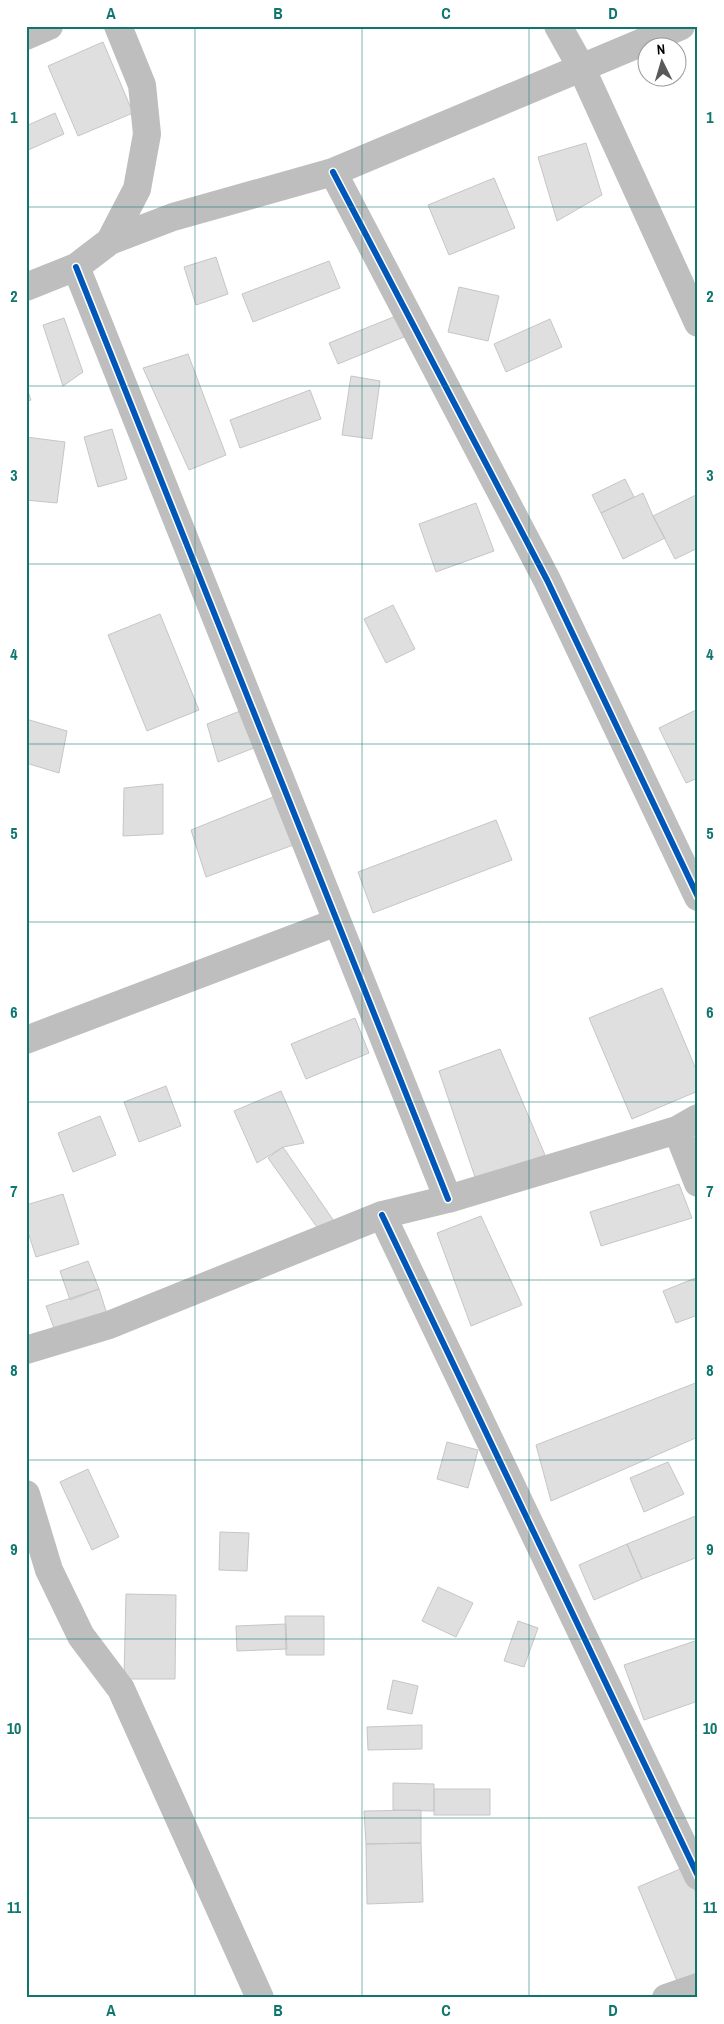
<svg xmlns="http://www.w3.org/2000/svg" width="724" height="2024" font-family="'Archivo Narrow',sans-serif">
  <rect width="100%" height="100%" fill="#fff"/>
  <path fill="#dfdfdf" stroke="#c6c6c6" d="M 103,42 L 133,113 L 78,136 L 48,66 Z
    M 55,113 L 64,134 L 26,151 L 26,126 Z
    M 586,143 L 602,195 L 557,221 L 538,157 Z
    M 494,178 L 515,228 L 449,255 L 428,205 Z
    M 216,257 L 228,294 L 196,305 L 184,267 Z
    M 329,261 L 340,288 L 253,322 L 242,294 Z
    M 459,287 L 499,296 L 488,341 L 448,332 Z
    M 396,316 L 404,337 L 338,364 L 329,343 Z
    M 64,318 L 83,372 L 63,386 L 43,325 Z
    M 550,319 L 562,347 L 506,372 L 494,344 Z
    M 188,354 L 226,455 L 189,470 L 143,368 Z
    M 351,376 L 380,381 L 372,439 L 342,435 Z
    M 26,385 L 31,400 L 26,402 Z
    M 310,390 L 321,419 L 240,448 L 230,420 Z
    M 112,429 L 127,479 L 98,487 L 84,437 Z
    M 26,437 L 65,442 L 57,503 L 26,500 Z
    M 625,479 L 634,497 L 601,513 L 592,495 Z
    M 643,493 L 653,516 L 665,538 L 623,559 L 601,513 Z
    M 698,494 L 698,548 L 675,559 L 653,516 Z
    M 476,503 L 494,551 L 436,572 L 419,524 Z
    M 393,605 L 415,649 L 386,663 L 364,619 Z
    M 160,614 L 199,710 L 147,731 L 108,635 Z
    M 245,709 L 259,746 L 218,762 L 207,724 Z
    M 698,709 L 698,778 L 686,783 L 659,728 Z
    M 26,719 L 67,731 L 59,773 L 26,763 Z
    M 163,784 L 163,834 L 123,836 L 124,788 Z
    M 278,795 L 296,844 L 206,877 L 191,830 Z
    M 496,820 L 512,860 L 373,913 L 358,872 Z
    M 662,988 L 698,1074 L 698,1091 L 632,1119 L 589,1018 Z
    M 355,1018 L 369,1053 L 306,1079 L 291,1044 Z
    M 500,1049 L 545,1155 L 476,1180 L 439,1071 Z
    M 166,1086 L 181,1126 L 139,1142 L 124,1102 Z
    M 281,1091 L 304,1143 L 283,1147 L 257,1163 L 234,1111 Z
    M 100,1116 L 116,1155 L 73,1172 L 58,1133 Z
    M 283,1147 L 336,1224 L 319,1230 L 268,1158 Z
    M 679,1184 L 692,1218 L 601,1246 L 590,1212 Z
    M 63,1194 L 79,1244 L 36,1257 L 26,1226 L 26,1205 Z
    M 481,1216 L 522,1305 L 471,1326 L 437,1233 Z
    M 88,1261 L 99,1289 L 70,1300 L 60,1271 Z
    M 698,1277 L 698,1315 L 676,1323 L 663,1291 Z
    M 99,1289 L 108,1317 L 56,1334 L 46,1306 Z
    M 698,1382 L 698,1437 L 551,1501 L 536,1445 Z
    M 447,1442 L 478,1450 L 468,1488 L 437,1479 Z
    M 668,1462 L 684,1494 L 644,1512 L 630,1478 Z
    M 88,1469 L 119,1537 L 92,1550 L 60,1482 Z
    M 698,1515 L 698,1557 L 642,1579 L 627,1544 Z
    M 220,1532 L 249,1533 L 247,1571 L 219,1570 Z
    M 627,1544 L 642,1579 L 594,1600 L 579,1565 Z
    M 438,1587 L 473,1603 L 456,1637 L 422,1621 Z
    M 126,1594 L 176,1595 L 175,1679 L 124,1679 Z
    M 285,1616 L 324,1616 L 324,1655 L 286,1655 Z
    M 518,1621 L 538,1628 L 524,1667 L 504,1661 Z
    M 286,1624 L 287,1649 L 237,1651 L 236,1626 Z
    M 698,1640 L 698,1701 L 644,1720 L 624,1665 Z
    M 393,1680 L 418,1686 L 412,1714 L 387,1709 Z
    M 422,1725 L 422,1749 L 368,1750 L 367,1727 Z
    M 393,1783 L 434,1784 L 434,1811 L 393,1810 Z
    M 434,1789 L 490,1789 L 490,1815 L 434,1815 Z
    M 421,1810 L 421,1843 L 366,1844 L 364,1811 Z
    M 421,1843 L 423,1902 L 367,1904 L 366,1844 Z
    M 685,1867 L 698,1898 L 698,1973 L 677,1981 L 638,1887 Z"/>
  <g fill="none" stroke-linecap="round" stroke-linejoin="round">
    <path stroke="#bebebe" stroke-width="28" d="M 558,26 L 581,67 L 698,323
      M 26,36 L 49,26
      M 333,172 L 547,580 L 698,897
      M 110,241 L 137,189 L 147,134 L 142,85 L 118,26
      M 76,267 L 448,1199
      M 26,287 L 76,267 L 110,241 L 173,217 L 333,172 L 681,26
      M 26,1040 L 337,922
      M 677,1130 L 698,1183
      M 382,1215 L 698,1876
      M 26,1350 L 109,1325 L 382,1215 L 448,1199 L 677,1130 L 698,1118
      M 26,1494 L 49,1570 L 81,1636 L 121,1689 L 260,1998
      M 666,1998 L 698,1987"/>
    <g stroke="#fff" stroke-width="9">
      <path id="cycleway" d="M 333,172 L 547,580 L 698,897
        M 76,267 L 448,1199
        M 382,1215 L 698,1876"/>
    </g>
    <use href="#cycleway" stroke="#0057b8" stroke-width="6"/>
  </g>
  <path fill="none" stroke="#0f766e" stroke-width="1" stroke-opacity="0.55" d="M 195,26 L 195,1998M 362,26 L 362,1998M 529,26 L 529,1998M 26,207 L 698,207M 26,386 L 698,386M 26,564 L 698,564M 26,744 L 698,744M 26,922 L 698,922M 26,1102 L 698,1102M 26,1280 L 698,1280M 26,1460 L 698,1460M 26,1639 L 698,1639M 26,1818 L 698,1818"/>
  <rect width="724" height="2024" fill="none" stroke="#ffffff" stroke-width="55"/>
  <g transform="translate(662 62) rotate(355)"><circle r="24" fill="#ffffff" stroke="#999999"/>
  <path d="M0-4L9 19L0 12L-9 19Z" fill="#595959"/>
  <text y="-8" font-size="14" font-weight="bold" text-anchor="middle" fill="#000000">N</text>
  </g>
  <rect x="28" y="28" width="668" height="1968" fill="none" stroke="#0f766e" stroke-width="2"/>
  <g font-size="16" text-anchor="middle" font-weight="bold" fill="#0f766e">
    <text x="111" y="19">A</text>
    <text x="278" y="19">B</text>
    <text x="446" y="19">C</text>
    <text x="613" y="19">D</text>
    <text x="14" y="123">1</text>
    <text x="710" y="123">1</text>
    <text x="14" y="302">2</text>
    <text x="710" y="302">2</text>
    <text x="14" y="481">3</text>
    <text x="710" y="481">3</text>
    <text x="14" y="660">4</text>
    <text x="710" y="660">4</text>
    <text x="14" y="839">5</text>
    <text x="710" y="839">5</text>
    <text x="14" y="1018">6</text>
    <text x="710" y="1018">6</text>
    <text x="14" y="1197">7</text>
    <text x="710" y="1197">7</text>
    <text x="14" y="1376">8</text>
    <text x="710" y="1376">8</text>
    <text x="14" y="1555">9</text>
    <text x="710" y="1555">9</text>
    <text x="14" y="1734">10</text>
    <text x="710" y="1734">10</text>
    <text x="14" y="1913">11</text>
    <text x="710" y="1913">11</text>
    <text x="111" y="2016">A</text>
    <text x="278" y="2016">B</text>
    <text x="446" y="2016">C</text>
    <text x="613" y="2016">D</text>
  </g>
</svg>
